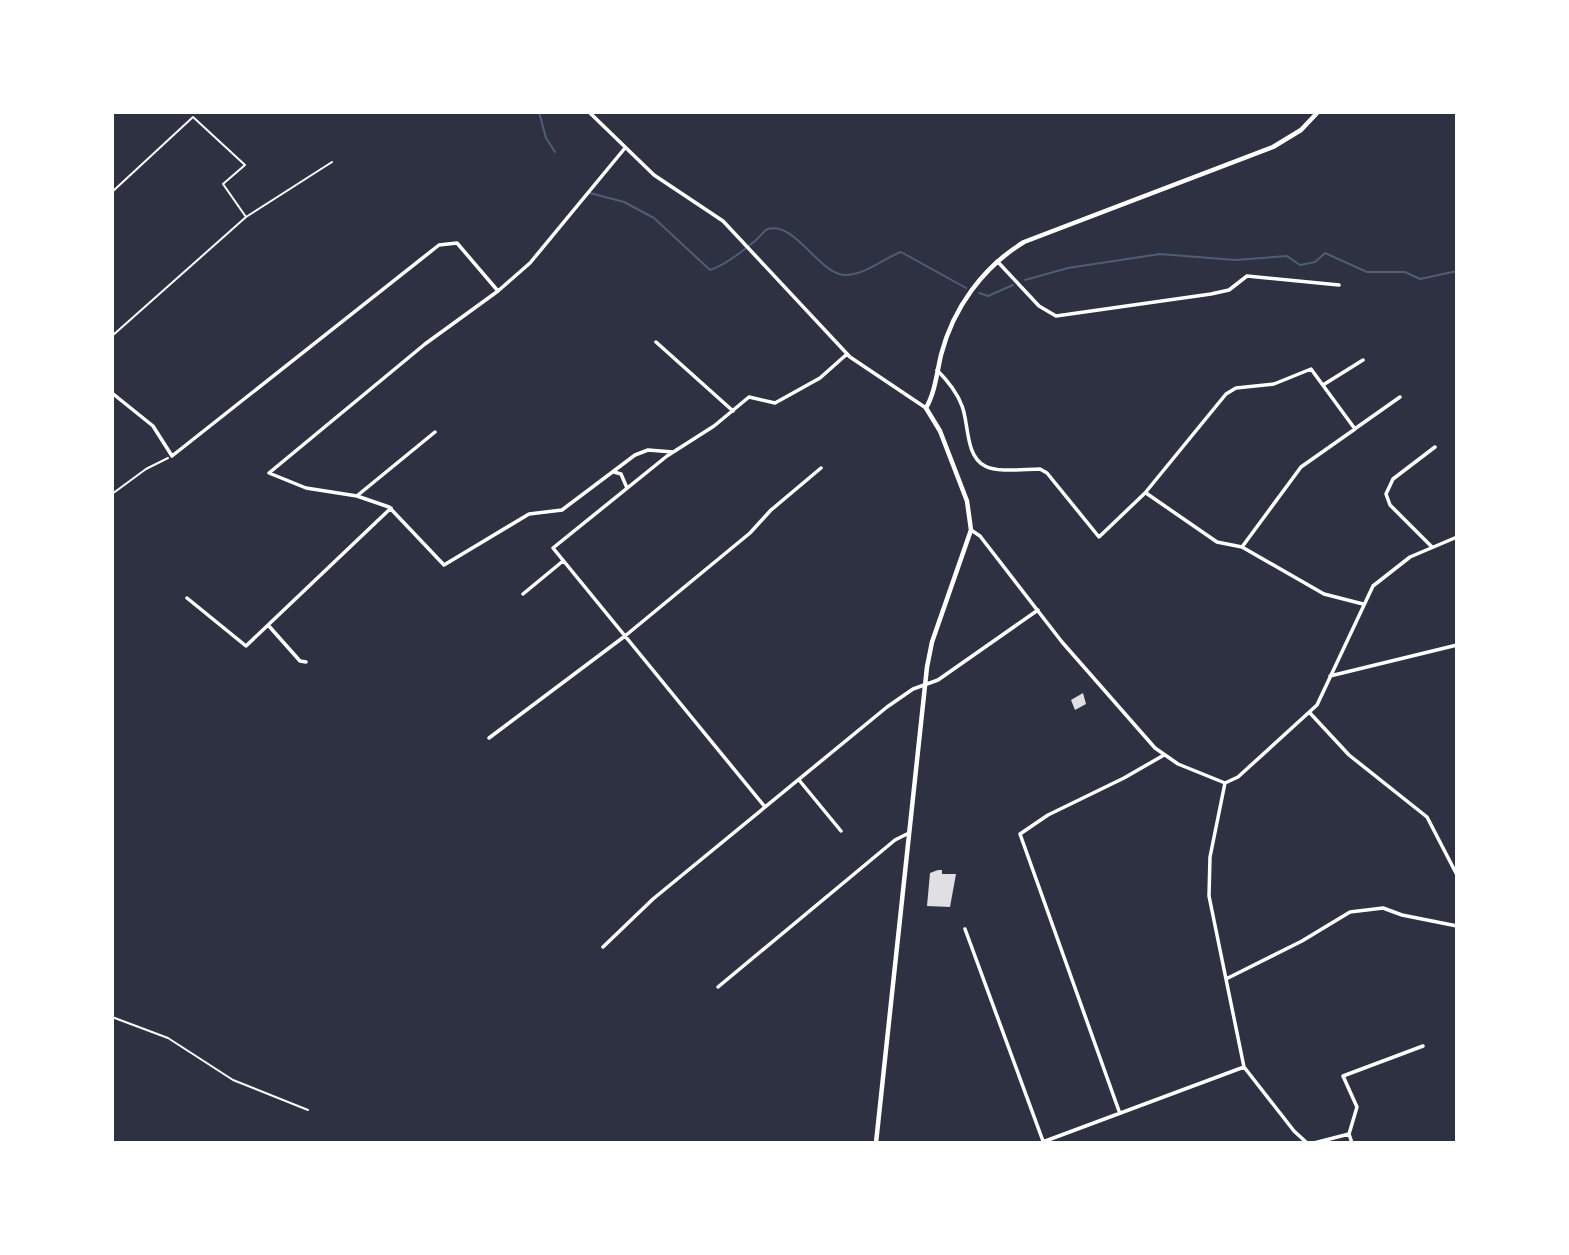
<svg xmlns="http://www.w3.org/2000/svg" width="1569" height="1255" font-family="'Work Sans',sans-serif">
  <rect width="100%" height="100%" fill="#2d3142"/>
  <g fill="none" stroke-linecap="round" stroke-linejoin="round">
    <path stroke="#4f5d75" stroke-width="2" d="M 539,112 L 546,138 L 555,152
      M 590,193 L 624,202 L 654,218 L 710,270 C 726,265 743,251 756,240 C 760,237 764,230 768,229 C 795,221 820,275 845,275 C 866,275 882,259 901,252 L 966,288
      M 1025,280 L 1068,268 L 1160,254 L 1235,260 L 1287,256 L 1300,265 L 1315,262 L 1325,253 L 1367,272 L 1405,272 L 1420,279 L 1457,271
      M 979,293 L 988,296 L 1013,285"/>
  </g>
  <path fill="#e0e0e3" d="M 1083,693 L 1086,704 L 1075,710 L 1071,700 Z
    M 938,870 L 942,870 L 942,874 L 956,874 L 950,907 L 927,906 L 930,873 Z"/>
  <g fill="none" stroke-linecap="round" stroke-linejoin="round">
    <path stroke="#fff" stroke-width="2" d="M 112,494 L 146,469 L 168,458
      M 112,1017 L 168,1038 L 233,1080 L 308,1110"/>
    <path stroke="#fff" stroke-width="2" d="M 112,192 L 193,117 L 245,165 L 223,184 L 246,217
      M 112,336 L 246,217 L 332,162"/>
    <path stroke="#fff" stroke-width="3.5" d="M 589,112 L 654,175 L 723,221 L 850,357 L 926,408
      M 625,148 L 530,263 L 498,291 L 425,344 L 269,473 L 306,488 L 357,496 L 389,507 L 444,565 L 529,514 L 562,510 L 635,455 L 648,450 L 673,452
      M 997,261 L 1039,306 L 1056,316 L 1211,294 L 1229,290 L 1247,276 L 1339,285
      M 656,342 L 733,411
      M 937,370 C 947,380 957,392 962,406 C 969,423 965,456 985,466 C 998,473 1025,469 1040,469 L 1047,473 L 1099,537 L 1145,493 L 1226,394 L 1236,388 L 1274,384 L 1311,369 L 1355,429 L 1301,467 L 1242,547
      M 1323,385 L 1363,360
      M 112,393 L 153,426 L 172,456 L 439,245 L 457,243 L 498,291
      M 1356,428 L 1400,397
      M 614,472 L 621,474 L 627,488
      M 1146,493 L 1217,542 L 1242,547 L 1324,594 L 1363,604
      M 358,495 L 435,432
      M 971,530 L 980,536 L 1062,642 L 1155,748 L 1178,764 L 1225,783
      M 1432,547 L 1390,505 L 1386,494 L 1393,479 L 1435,447
      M 523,594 L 563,561
      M 187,598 L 246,646 L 391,508
      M 268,625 L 300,661 L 306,662
      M 1330,676 L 1457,645
      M 1310,713 L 1349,755 L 1427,817 L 1457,875
      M 489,738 L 625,636 L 750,533 L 771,510 L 821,468
      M 799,780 L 841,831
      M 1225,783 L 1210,857 L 1209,896 L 1244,1067 L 1294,1131 L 1307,1143
      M 1225,783 L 1238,777 L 1317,705 L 1373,586 L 1410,557 L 1457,537
      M 765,807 L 553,548 L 667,456 L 714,426 L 749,397 L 775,403 L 820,378 L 847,354
      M 965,929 L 1043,1141
      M 603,947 L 653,899 L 887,707 L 913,689 L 938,680 L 1038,610
      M 1226,979 L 1302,941 L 1350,912 L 1383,908 L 1402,915 L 1457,926
      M 718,987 L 895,840 L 909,833
      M 1119,1111 L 1020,834 L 1048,815 L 1124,778 L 1164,755
      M 1349,1134 L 1357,1107 L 1343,1076 L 1423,1046
      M 1040,1143 L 1244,1067
      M 1314,1143 L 1349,1134 L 1352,1143"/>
    <path stroke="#fff" stroke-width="4.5" d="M 876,1143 L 927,667 L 932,642 L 971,530 L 967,501 L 940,431 L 926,408 C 935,393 937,372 941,355 C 953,308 983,267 1024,242 L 1273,147 L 1301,130 L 1318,112"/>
  </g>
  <rect width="1569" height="1255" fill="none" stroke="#ffffff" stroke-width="228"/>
</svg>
